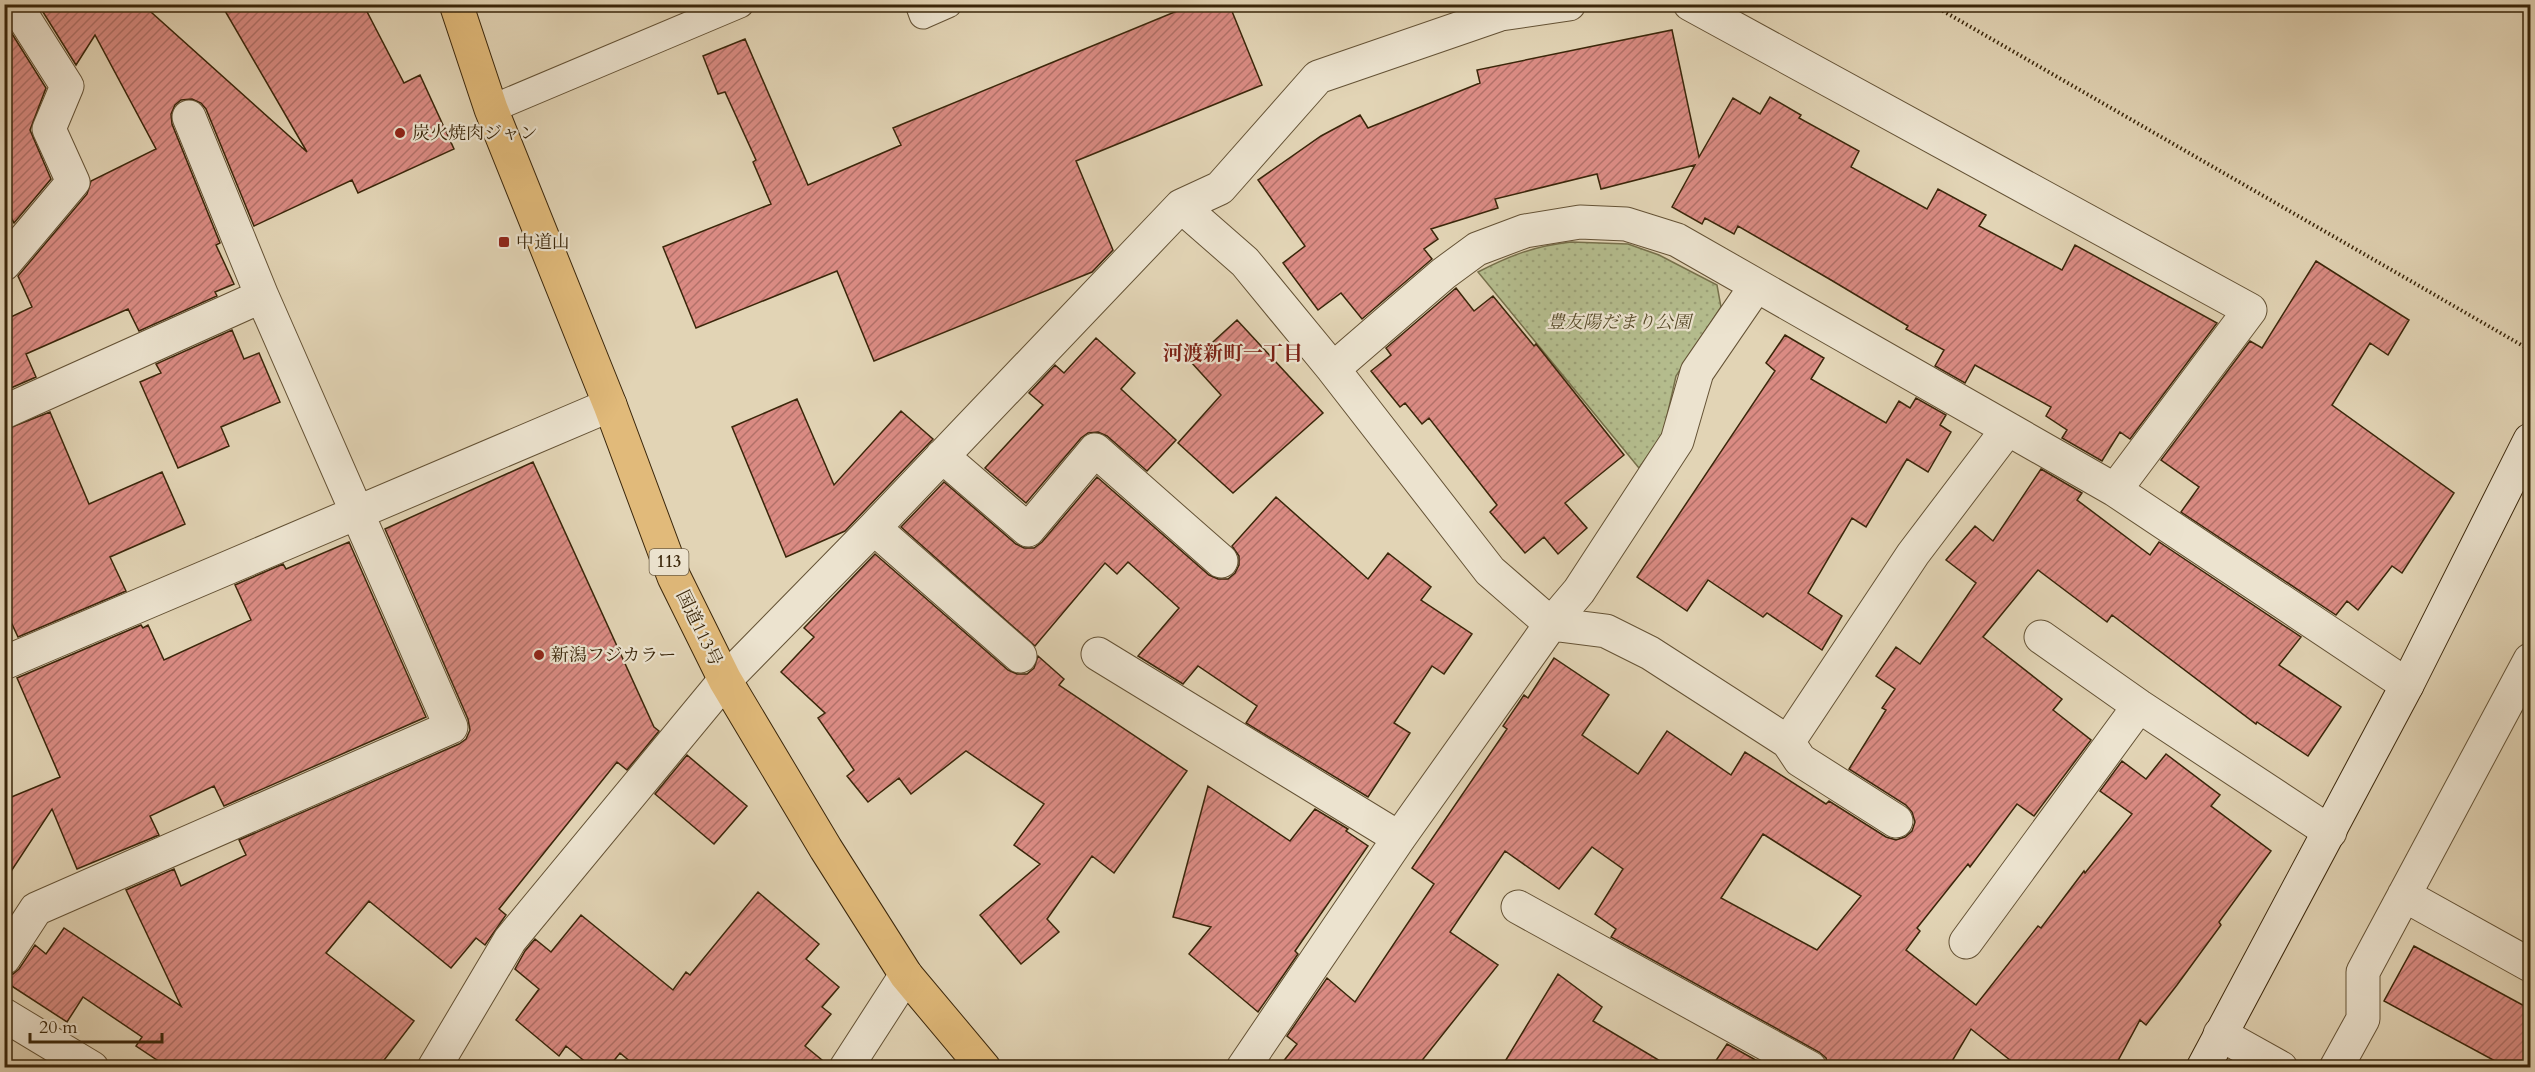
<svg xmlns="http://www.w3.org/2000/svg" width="2535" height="1072" font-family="Cardo,'Noto Serif JP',serif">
  <defs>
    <pattern id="grass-dots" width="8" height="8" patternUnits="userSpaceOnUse" patternTransform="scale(1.5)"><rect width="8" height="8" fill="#b4bc8d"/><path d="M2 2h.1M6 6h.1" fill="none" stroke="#9ca178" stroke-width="1.8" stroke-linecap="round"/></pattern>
    <pattern id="building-hatch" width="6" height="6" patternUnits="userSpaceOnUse" patternTransform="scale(1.5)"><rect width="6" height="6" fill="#da8b83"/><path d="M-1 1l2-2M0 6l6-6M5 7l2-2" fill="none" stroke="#b27169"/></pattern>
  </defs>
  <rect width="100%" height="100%" fill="#e2d4b5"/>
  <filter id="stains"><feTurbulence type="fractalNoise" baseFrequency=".00333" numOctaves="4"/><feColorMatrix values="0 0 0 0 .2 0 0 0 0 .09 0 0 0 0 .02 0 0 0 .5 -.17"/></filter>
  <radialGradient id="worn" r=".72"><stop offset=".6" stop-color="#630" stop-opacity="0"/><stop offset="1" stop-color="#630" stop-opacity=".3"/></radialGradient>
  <path fill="url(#grass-dots)" stroke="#77714c" stroke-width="1.5" d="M 1571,242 L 1628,244 L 1659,255 L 1717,285 L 1721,307 L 1676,376 L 1663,434 L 1639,468 L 1478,272 C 1511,255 1535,246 1571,242 Z"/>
  <path fill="url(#building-hatch)" stroke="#3a260a" stroke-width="1.5" fill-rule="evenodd" d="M 38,4 L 142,4 L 307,152 L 221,4 L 363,4 L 404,83 L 420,75 L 454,149 L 358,193 L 352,180 L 254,226 L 206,109 L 201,103 L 192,99 L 181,100 L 175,105 L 171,114 L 172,124 L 220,243 L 216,245 L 234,284 L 215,292 L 217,296 L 139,331 L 128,309 L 26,354 L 36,377 L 4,391 L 4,304 L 11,317 L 32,307 L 18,276 L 87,194 L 91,181 L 156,149 L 95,35 L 76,65 Z
    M 1194,4 L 1229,4 L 1262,85 L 1076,161 L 1113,250 L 1092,272 L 874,361 L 837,271 L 696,328 L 663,247 L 771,204 L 753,162 L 756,160 L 725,92 L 718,94 L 703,56 L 745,39 L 808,185 L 901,145 L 893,128 Z
    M 9,29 L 46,88 L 30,130 L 51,179 L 14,223 L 4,204 L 4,36 Z
    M 1672,30 L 1699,157 L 1733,98 L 1760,114 L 1770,97 L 1801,115 L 1799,118 L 1859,151 L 1851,167 L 1927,209 L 1938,189 L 1986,215 L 1979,226 L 2062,270 L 2075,245 L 2217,323 L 2130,439 L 2120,432 L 2102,461 L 2062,438 L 2067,430 L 2046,416 L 2051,407 L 1975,365 L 1965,383 L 1935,366 L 1944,350 L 1906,329 L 1908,326 L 1831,280 L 1738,226 L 1734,234 L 1705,218 L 1702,224 L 1672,207 L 1695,165 L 1601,189 L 1597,174 L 1495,199 L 1498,208 L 1431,229 L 1438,239 L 1424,249 L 1432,259 L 1362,319 L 1341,293 L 1318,310 L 1283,263 L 1305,246 L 1258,180 L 1321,136 L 1360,115 L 1368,128 L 1480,83 L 1477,70 Z
    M 2316,261 L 2409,320 L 2388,355 L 2370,343 L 2332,405 L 2454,493 L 2402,573 L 2392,566 L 2358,610 L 2347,601 L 2336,615 L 2181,512 L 2199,487 L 2161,460 L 2250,341 L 2262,348 Z
    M 1456,288 L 1474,311 L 1493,296 L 1534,346 L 1536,344 L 1624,455 L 1565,503 L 1587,528 L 1558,554 L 1544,537 L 1525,553 L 1490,512 L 1497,505 L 1429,418 L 1422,424 L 1405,403 L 1400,407 L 1371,371 L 1391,355 L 1386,348 Z
    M 1237,320 L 1323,413 L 1233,493 L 1178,443 L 1221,395 L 1191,362 Z
    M 232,330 L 244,359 L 259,353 L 280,402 L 221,427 L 229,446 L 178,468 L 140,382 L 161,373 L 156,364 Z
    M 1785,335 L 1824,358 L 1811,379 L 1886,423 L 1899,401 L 1910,408 L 1916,398 L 1946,415 L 1940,425 L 1951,432 L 1928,472 L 1907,459 L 1866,527 L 1852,518 L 1808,593 L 1842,616 L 1822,650 L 1767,613 L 1763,617 L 1708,580 L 1687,611 L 1637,577 L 1775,371 L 1766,363 Z
    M 1096,338 L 1135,373 L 1121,389 L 1176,440 L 1147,471 L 1107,436 L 1098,432 L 1088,433 L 1081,438 L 1026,503 L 985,468 L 1043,405 L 1029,393 L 1055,365 L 1064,373 Z
    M 797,399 L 834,485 L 901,411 L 933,439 L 845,531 L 786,557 L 732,427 Z
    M 50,412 L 89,504 L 162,472 L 185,524 L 110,557 L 126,591 L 18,637 L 4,607 L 4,430 Z
    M 533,462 L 654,727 L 659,731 L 627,770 L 617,762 L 499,909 L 506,915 L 485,945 L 476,938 L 451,968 L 369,901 L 326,953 L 414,1021 L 378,1068 L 169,1068 L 136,1046 L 142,1037 L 83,997 L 67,1022 L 4,981 L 4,976 L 13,974 L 19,969 L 35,945 L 46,954 L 64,928 L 181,1006 L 126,890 L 174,869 L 181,886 L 246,855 L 239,840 L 459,744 L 466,739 L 470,730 L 468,719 L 385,529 Z
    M 2041,469 L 2082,493 L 2077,500 L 2150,555 L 2159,542 L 2301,637 L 2279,665 L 2341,707 L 2308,756 L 2257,722 L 2256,724 L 2112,615 L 2107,622 L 2038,570 L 1983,637 L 2062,699 L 2053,710 L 2091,740 L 2034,816 L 2017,804 L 1970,867 L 1968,864 L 1917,928 L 1920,931 L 1906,950 L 1976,1005 L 2038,926 L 2041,928 L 2084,871 L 2085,873 L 2132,814 L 2100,791 L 2122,761 L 2146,779 L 2166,754 L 2220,795 L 2211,806 L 2271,851 L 2219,922 L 2221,925 L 2177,985 L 2146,1025 L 2140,1020 L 2114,1068 L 2020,1068 L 1971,1029 L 1948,1068 L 1829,1068 L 1826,1058 L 1819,1052 L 1611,937 L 1616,929 L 1595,914 L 1623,869 L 1592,847 L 1559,889 L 1505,851 L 1450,932 L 1498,965 L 1416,1068 L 1278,1068 L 1297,1044 L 1287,1036 L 1327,978 L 1355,1002 L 1434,884 L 1412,868 L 1507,729 L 1503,726 L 1524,695 L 1528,698 L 1554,658 L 1609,695 L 1582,735 L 1638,774 L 1667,731 L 1731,775 L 1745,752 L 1826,804 L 1829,801 L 1886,837 L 1896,840 L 1905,837 L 1912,831 L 1915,822 L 1912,812 L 1906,805 L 1849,769 L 1886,710 L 1882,708 L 1895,689 L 1876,676 L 1896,647 L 1920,664 L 1976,583 L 1946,560 L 1975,526 L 1993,541 ZM 1763,834 L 1861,896 L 1817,950 L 1721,898 Z
    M 1097,477 L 1209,575 L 1218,579 L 1228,579 L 1235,573 L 1239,565 L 1239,556 L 1232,546 L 1276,497 L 1368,579 L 1388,553 L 1431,587 L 1421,600 L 1472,634 L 1444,674 L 1432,666 L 1394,723 L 1410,733 L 1368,797 L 1246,723 L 1257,706 L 1198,666 L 1183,684 L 1138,656 L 1179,608 L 1128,562 L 1117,574 L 1105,563 L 1035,646 L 901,527 L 944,482 L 1016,544 L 1024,548 L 1034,548 L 1042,542 Z
    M 349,542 L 426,717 L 224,806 L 214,786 L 150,816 L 159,835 L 77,869 L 52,809 L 4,882 L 4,800 L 60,777 L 17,678 L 141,625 L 143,628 L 148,625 L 164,660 L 251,620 L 235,585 L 283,564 L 286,569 Z
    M 875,554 L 1008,670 L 1017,674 L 1027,674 L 1034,668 L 1038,656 L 1064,679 L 1059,685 L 1187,771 L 1114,873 L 1092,856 L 1047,919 L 1059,932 L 1021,964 L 980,915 L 1040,864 L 1014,845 L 1044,804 L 966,751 L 911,794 L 899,778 L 868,802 L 847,776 L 854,770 L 818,718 L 825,713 L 781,672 L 814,637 L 804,628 Z
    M 687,755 L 747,806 L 714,844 L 655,794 Z
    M 1208,786 L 1290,841 L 1315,809 L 1348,829 L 1346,831 L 1368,846 L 1295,951 L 1298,954 L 1258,1012 L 1189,954 L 1211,927 L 1173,917 Z
    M 758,892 L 819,944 L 806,959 L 839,987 L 822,1007 L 831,1014 L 805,1046 L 828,1065 L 827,1068 L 638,1068 L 620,1053 L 608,1068 L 593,1068 L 566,1046 L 559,1056 L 516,1020 L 539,989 L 515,969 L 525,951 L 535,939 L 551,952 L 581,915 L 673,990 L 686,972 L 690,975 Z
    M 2414,946 L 2530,1009 L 2530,1068 L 2508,1068 L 2384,1001 Z
    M 1558,974 L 1602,1007 L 1593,1021 L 1672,1068 L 1501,1068 Z
    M 1727,1044 L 1770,1068 L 1711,1068 Z"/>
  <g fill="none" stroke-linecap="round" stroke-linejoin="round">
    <g stroke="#645235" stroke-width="29">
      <path id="lane" d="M 919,4 L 923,15 L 948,4
        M 491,109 L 740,4"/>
    </g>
    <g stroke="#645235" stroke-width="35">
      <path id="street" d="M 1690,4 L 2250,310 L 2115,490
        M 4,264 L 73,182 L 49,129 L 67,86 L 15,4
        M 1333,369 L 1245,262 L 1181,206 L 1220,188 L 1318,77 L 1501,14 L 1569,4
        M 4,412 L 262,296
        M 942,456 L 1028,530 L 1095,450 L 1221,561
        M 874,528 L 1020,656
        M 2041,637 L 2139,706 L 2330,832
        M 1098,654 L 1399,838
        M 4,663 L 610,405
        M 1788,742 L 1913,554 L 2007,430
        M 1896,821 L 1800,760 L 1788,742 L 1650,653 L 1606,631 L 1551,624 L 1490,571 L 1333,369 L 1443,274 L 1477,249 L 1525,231 L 1580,222 L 1626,224 L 1677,240 L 2115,490 L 2407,685
        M 2404,895 L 2530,965
        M 1518,907 L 1810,1068
        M 1966,942 L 2139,706
        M 4,958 L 36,909 L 451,727 L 262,296 L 189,117
        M 4,1015 L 92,1068
        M 2220,1034 L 2281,1068
        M 434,1068 L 510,940 L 725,680 L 874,528 L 1181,206
        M 846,1068 L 906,975
        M 1243,1068 L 1399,838 L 1551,624 L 1579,591 L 1677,441 L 1697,372 L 1756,286
        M 2336,1068 L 2363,1019 L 2363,972 L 2530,660"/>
    </g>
    <g stroke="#3a260a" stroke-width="35">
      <path id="secondary" d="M 2203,1068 L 2407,685 L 2530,440"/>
    </g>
    <g stroke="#3a260a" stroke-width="35">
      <path id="highway" d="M 456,4 L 491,109 L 610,405 L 674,577 L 725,680 L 826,849 L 906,975 L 984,1068"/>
    </g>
    <path stroke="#3a260a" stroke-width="4" stroke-dasharray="1.5 3" stroke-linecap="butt" d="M 1931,4 L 2530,350"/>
    <use href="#lane" stroke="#ece3cf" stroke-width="27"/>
    <use href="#street" stroke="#ece3cf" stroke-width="33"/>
    <use href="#secondary" stroke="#ece3cf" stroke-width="33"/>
    <use href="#highway" stroke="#e1ba7a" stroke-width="33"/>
  </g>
  <g fill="#8f2418" stroke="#ece3cf" stroke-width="2">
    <circle cx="400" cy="133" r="6"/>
    <rect x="498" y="236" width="12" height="12" rx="3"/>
    <circle cx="539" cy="655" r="6"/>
  </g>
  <g text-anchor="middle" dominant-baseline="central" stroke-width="4.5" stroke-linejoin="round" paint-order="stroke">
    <rect fill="#ece3cf" stroke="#6f5f45" stroke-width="1.5" x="649.5" y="549" width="39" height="26" rx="4.5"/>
    <g font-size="16" font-weight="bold" fill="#3a260a">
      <text x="669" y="562">113</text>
    </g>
    <g font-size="18" fill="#3a260a" stroke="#ece3cf" text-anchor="start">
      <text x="412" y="133">炭火焼肉ジャン</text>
      <text x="516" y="242">中道山</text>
      <text x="551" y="655">新潟フジカラー</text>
    </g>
    <g font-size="18" font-style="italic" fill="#584c2b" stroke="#ece3cf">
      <text x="1619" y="322">豊友陽だまり公園</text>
    </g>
    <g font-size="18" fill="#3a260a" stroke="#ece3cf">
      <text transform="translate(699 628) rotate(64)">国道113号</text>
    </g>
    <g font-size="20" font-weight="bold" fill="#7a1f14" stroke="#ece3cf">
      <text x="1233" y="353">河渡新町一丁目</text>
    </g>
  </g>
  <rect width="2535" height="1072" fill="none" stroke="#e2d4b5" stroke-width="24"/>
  <rect x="6" y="6" width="2523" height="1060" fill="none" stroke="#3a260a" stroke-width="3"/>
  <rect x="12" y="12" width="2511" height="1048" fill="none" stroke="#3a260a" stroke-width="1.5"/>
  <path d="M30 1033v9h132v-9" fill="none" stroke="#3a260a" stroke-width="3"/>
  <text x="39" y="1033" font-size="18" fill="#3a260a" stroke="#ece3cf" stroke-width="4.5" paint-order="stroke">20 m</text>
  <rect width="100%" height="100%" filter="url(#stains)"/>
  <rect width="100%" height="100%" fill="url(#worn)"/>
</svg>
